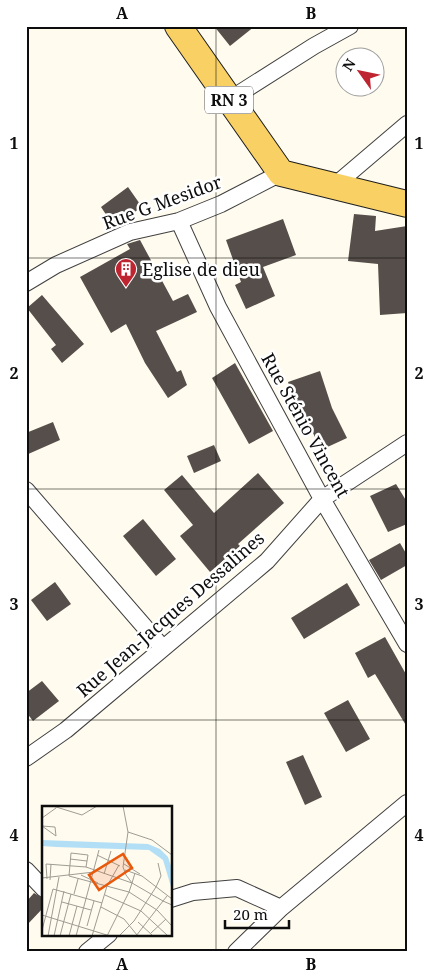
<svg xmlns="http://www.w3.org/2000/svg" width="433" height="978" font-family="'Noto Serif',serif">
  <rect width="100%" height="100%" fill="#fffbee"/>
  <path fill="#564e4a" d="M 214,26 L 255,26 L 230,46 Z
    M 128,187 L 142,207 L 127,217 L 129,222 L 115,228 L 101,207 Z
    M 354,214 L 376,216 L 375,231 L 407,226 L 407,313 L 380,315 L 378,264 L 348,261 Z
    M 283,219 L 296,255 L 263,267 L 275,296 L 246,309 L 235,285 L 241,282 L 226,240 Z
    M 140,240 L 173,301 L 188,294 L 197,312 L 156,331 L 177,372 L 181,370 L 187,385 L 168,398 L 145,363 L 126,324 L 111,333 L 80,277 L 130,249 L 127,244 Z
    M 42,295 L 84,344 L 62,363 L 51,349 L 56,345 L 27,308 Z
    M 235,363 L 273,431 L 249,444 L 212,378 Z
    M 320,371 L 332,408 L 347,438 L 321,450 L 299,403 L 296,404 L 288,382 Z
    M 53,422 L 60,440 L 26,455 L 26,433 Z
    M 214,445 L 221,461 L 194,473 L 187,456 Z
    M 258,473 L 284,503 L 238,544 L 240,546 L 210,572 L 180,536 L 193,525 L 164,490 L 182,475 L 214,513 Z
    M 396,484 L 407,502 L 407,524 L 388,532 L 370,496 Z
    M 143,519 L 176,559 L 156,576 L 123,536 Z
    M 400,543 L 407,555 L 407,565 L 381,580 L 369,560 Z
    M 55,582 L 71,604 L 47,621 L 31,600 Z
    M 347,583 L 360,605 L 304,639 L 291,618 Z
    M 385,637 L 407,676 L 407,727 L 375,674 L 368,678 L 355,653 Z
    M 42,681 L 59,701 L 33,721 L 26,712 L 26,693 Z
    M 348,700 L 370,739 L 346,752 L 324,713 Z
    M 303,755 L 322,797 L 305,805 L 286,762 Z
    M 34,893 L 44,899 L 44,907 L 26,926 L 26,902 Z"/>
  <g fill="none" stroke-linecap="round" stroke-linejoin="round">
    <g stroke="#404040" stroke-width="18">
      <path id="minor" d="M 229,100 L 314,46 L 350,26
        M 333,187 L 407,124
        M 179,221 L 218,307 L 322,499 L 407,644
        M 26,283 L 56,265 L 130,232 L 179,221 L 221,204 L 281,173
        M 26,490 L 162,647
        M 26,758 L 66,730 L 267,561 L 322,499 L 407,443
        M 26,870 L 44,889
        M 171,899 L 193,892 L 237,888 L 281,908
        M 87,952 L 109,934
        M 236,952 L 281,908 L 407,803"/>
    </g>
    <g stroke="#1e1e1e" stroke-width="28">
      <path id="primary" d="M 178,26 L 281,173 L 407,204"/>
    </g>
    <use href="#minor" stroke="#fff" stroke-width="16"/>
    <use href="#primary" stroke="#f9d064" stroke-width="26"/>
  </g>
  <path fill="none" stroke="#0d0d0d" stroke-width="1" stroke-opacity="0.55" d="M 216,26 L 216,952M 26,258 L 407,258M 26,489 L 407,489M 26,720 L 407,720"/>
  <defs>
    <g id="building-pin" transform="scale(1.125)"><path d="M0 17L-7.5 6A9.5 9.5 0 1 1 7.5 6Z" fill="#be2531" stroke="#fff"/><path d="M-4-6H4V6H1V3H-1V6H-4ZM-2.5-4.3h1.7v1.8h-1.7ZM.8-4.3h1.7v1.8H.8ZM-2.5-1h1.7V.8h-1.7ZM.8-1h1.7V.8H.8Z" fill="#fff"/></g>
  </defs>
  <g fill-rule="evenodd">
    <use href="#building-pin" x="126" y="269"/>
  </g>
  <g text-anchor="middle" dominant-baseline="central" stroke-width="5" stroke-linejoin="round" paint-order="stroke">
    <rect fill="#fff" stroke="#565656" stroke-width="1" x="205" y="86.5" width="48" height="27" rx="4"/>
    <g font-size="16" font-weight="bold" fill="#0d0d0d">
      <text x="229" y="100">RN 3</text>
    </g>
    <g font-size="18" fill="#0d0d0d" stroke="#fff">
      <text transform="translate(162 202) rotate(-20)">Rue G Mesidor</text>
      <text transform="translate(306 425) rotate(61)">Rue Sténio Vincent</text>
      <text transform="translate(170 614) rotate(-41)">Rue Jean-Jacques Dessalines</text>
    </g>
    <g font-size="18" fill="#0d0d0d" stroke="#fff" text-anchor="start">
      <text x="142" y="269">Eglise de dieu</text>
    </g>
  </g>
  <g transform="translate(42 806)">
    <rect width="130" height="130" fill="#fffbee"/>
    <path d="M 0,34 L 106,38 L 118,43 L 126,51 L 130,63 L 130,84 L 121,54 L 107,44 L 14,41 L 0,40 Z" fill="#b3dff6"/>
    <path fill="none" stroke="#9e9c94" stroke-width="1" d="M 11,0 L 40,9 L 55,0M 81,0 L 86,26 L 81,61 L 84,69 L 90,77 L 121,95 L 94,130M 0,12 L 14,2M 0,20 L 13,21 L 14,30 L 0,20M 86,26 L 110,34 L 130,49M 55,49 L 78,60M 28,53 L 45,55M 82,58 L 98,68M 44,61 L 46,49 L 29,47 L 27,70 L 87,86 L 65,130M 83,64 L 100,70 L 130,93M 62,68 L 69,45M 39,69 L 56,77M 0,72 L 52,66M 5,73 L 4,58 L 44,61 L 90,77 L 93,67M 8,74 L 9,58M 90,77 L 87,86 L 115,104 L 130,120M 32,88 L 36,73M 63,89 L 99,105 L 125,129M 125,90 L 121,95 L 130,99M 20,96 L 49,104M 59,101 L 82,113 L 95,129M 0,109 L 68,130M 96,116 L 111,130M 45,120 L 52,95M 0,124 L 11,83 L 60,97M 109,127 L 124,113M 6,130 L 17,71M 12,130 L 22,85M 18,130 L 29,88M 27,130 L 35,100M 34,130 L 57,44M 50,130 L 65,80 L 77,59M 77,130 L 92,115 L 114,81 L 119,70 L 116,57"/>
    <path fill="#e8590c" fill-opacity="0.15" stroke="#e8590c" stroke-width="2.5" d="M 81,48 L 90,62 L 57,84 L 47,69 Z"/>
    <rect width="130" height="130" fill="none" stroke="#0d0d0d" stroke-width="2.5"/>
  </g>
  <rect width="433" height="978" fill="none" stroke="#ffffff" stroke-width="55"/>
  <g transform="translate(360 72) rotate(303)"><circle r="24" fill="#ffffff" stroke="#9e9e9e"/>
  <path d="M0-4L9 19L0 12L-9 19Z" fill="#be2531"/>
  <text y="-8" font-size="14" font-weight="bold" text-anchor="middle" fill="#0d0d0d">N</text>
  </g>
  <path d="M225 920v8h64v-8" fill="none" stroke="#0d0d0d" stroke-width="2.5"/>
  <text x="233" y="920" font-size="15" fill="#0d0d0d" stroke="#ffffff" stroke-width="4" paint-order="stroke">20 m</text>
  <rect x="28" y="28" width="378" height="922" fill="none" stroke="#0d0d0d" stroke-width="2"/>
  <g font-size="16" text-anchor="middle" font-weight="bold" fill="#0d0d0d">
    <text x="122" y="19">A</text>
    <text x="311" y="19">B</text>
    <text x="14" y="149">1</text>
    <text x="419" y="149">1</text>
    <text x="14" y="379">2</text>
    <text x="419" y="379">2</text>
    <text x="14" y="610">3</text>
    <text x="419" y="610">3</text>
    <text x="14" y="841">4</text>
    <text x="419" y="841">4</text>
    <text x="122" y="970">A</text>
    <text x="311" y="970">B</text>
  </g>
</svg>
